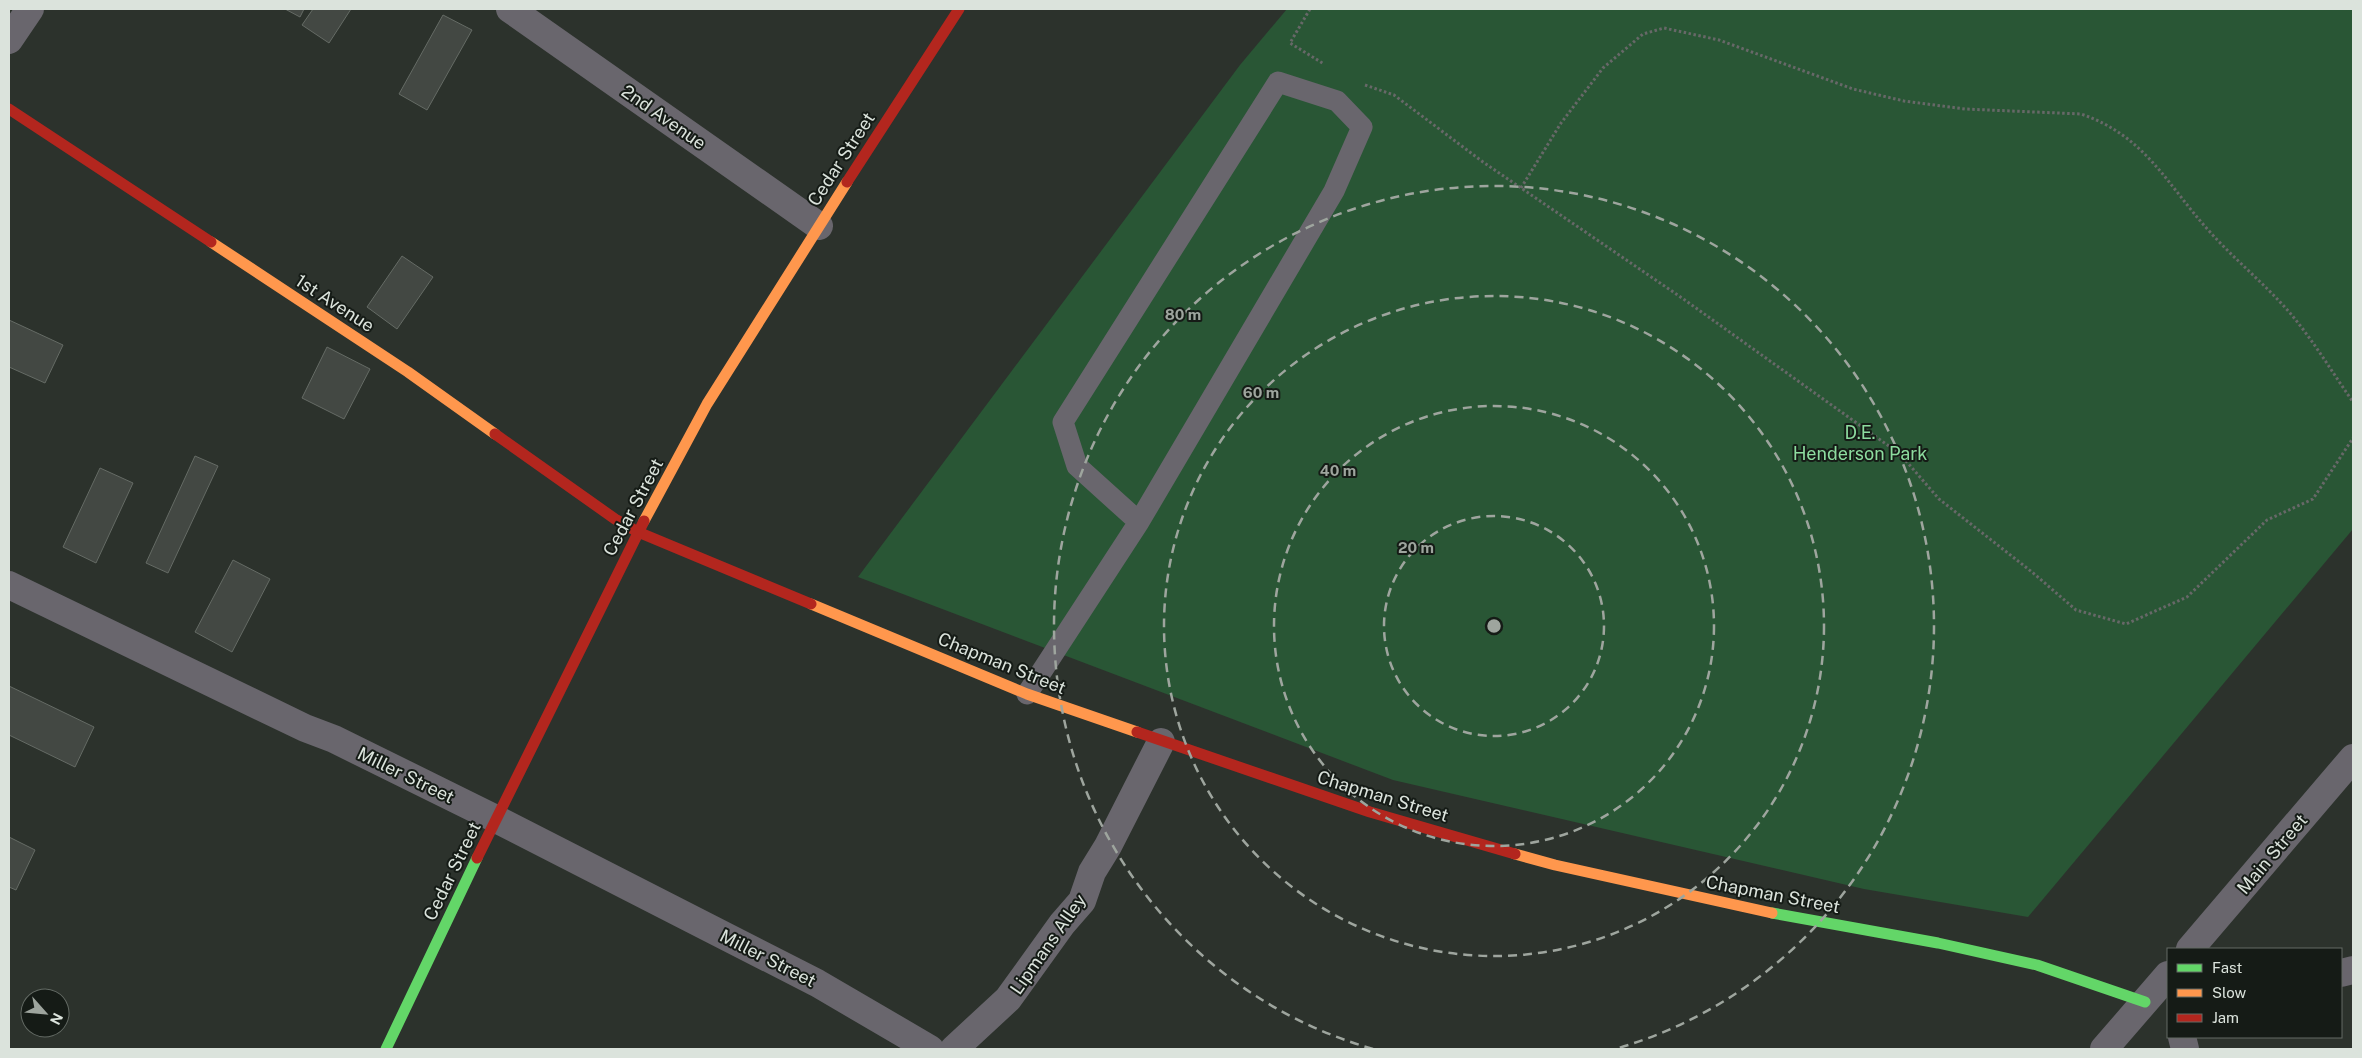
<svg xmlns="http://www.w3.org/2000/svg" width="2362" height="1058" font-family="'Public Sans',sans-serif">
  <rect width="100%" height="100%" fill="#2c322c"/>
  <path fill="#295635" d="M 1287,9 L 2353,9 L 2353,529 L 2028,917 L 1864,889 L 1393,780 L 858,577 L 1240,65 Z"/>
  <path fill="#434843" stroke="#656b65" d="M 285,9 L 304,9 L 300,17 Z
    M 313,9 L 351,9 L 329,43 L 302,25 Z
    M 443,15 L 472,30 L 427,110 L 399,94 Z
    M 402,256 L 433,277 L 397,329 L 367,307 Z
    M 9,320 L 63,345 L 45,383 L 9,367 Z
    M 327,347 L 370,369 L 344,419 L 302,398 Z
    M 195,456 L 218,466 L 168,573 L 146,563 Z
    M 100,468 L 133,483 L 96,563 L 63,547 Z
    M 233,560 L 270,579 L 232,652 L 195,632 Z
    M 9,686 L 94,727 L 75,767 L 9,735 Z
    M 9,837 L 35,850 L 16,890 L 9,887 Z"/>
  <g fill="none" stroke-linecap="round" stroke-linejoin="round">
    <path stroke="#676868" stroke-width="3" stroke-dasharray="2.5 2.5" stroke-linecap="butt" d="M 1310,9 L 1290,43 L 1324,64
      M 1365,85 L 1394,95 L 1483,162 L 1682,298 L 1900,454 L 1939,499 L 2032,572 L 2076,610 L 2126,624 L 2187,597 L 2267,520 L 2313,499 L 2353,438
      M 1521,188 L 1561,123 L 1603,68 L 1643,34 L 1664,28 L 1719,40 L 1853,89 L 1904,101 L 1965,109 L 2081,114 C 2146,136 2167,185 2210,232 C 2235,260 2265,284 2290,313 C 2313,340 2332,372 2353,402"/>
    <path stroke="#69666d" stroke-width="21" d="M 1027,694 L 1139,522 L 1334,191 L 1362,127 L 1337,101 L 1278,82 L 1063,422 L 1077,466 L 1139,522"/>
    <path stroke="#69666d" stroke-width="28" d="M 510,9 L 819,226
      M 9,40 L 30,9
      M 9,585 L 305,728 L 334,739 L 496,819 L 817,983 L 930,1049
      M 2190,949 L 2353,758
      M 2341,973 L 2353,970
      M 2182,1037 L 2185,1049
      M 954,1049 L 1008,999 L 1062,924 L 1082,901 L 1092,872 L 1108,846 L 1161,742
      M 2104,1049 L 2168,975"/>
    <path stroke="#63d668" stroke-width="11" d="M 1772,913 L 1938,943 L 2037,965 L 2145,1002
      M 386,1049 L 477,858"/>
    <path stroke="#ff974d" stroke-width="11" d="M 211,242 L 408,372 L 495,434
      M 644,521 L 707,404 L 847,182
      M 811,604 L 1027,694 L 1137,732
      M 1515,854 L 1555,865 L 1772,913"/>
    <path stroke="#b3261e" stroke-width="11" d="M 9,109 L 211,242
      M 847,182 L 959,9
      M 495,434 L 615,519 L 638,532 L 811,604
      M 1137,732 L 1370,812 L 1515,854
      M 477,858 L 644,521"/>
  </g>
  <g fill="none" stroke="#9ea59e" stroke-width="2.5" stroke-dasharray="9 6">
    <circle cx="1494" cy="626" r="110"/>
    <circle cx="1494" cy="626" r="220"/>
    <circle cx="1494" cy="626" r="330"/>
    <path d="M1373 1049A440 440 0 1 1 1615 1049"/>
  </g>
  <g text-anchor="middle" dominant-baseline="central" stroke-width="4" stroke-linejoin="round" paint-order="stroke">
    <g font-size="18" fill="#dbe3dc" stroke="#151b16">
      <text transform="translate(664 117) rotate(35)">2nd Avenue</text>
      <text transform="translate(841 159) rotate(-57)">Cedar Street</text>
      <text transform="translate(335 303) rotate(33)">1st Avenue</text>
      <text transform="translate(633 507) rotate(-62)">Cedar Street</text>
      <text transform="translate(1002 663) rotate(22)">Chapman Street</text>
      <text transform="translate(406 775) rotate(26)">Miller Street</text>
      <text transform="translate(1383 796) rotate(17)">Chapman Street</text>
      <text transform="translate(2272 854) rotate(-50)">Main Street</text>
      <text transform="translate(452 871) rotate(-64)">Cedar Street</text>
      <text transform="translate(1773 894) rotate(11)">Chapman Street</text>
      <text transform="translate(1048 944) rotate(-55)">Lipmans Alley</text>
      <text transform="translate(768 958) rotate(27)">Miller Street</text>
    </g>
    <g font-size="18" fill="#8ddc9f" stroke="#151b16">
      <text x="1860" y="432">D.E.<tspan x="1860" dy="21">Henderson Park</tspan></text>
    </g>
  </g>
  <circle cx="1494" cy="626" r="8" fill="#9ea59e" stroke="#151b16" stroke-width="2.5"/>
  <g font-size="15" text-anchor="middle" font-weight="bold" fill="#9ea59e" stroke="#151b16" stroke-width="4" stroke-linejoin="round" paint-order="stroke">
    <text x="1183" y="320">80 m</text>
    <text x="1261" y="398">60 m</text>
    <text x="1338" y="476">40 m</text>
    <text x="1416" y="553">20 m</text>
  </g>
  <rect width="2362" height="1058" fill="none" stroke="#dbe3dc" stroke-width="20"/>
  <rect x="2167" y="948" width="175" height="90" fill="#151b16" stroke="#646b65"/>
  <rect x="2177" y="964" width="25" height="8" fill="#63d668" stroke="#646b65"/>
  <text x="2212" y="973" font-size="15" fill="#dbe3dc">Fast</text>
  <rect x="2177" y="989" width="25" height="8" fill="#ff974d" stroke="#646b65"/>
  <text x="2212" y="998" font-size="15" fill="#dbe3dc">Slow</text>
  <rect x="2177" y="1014" width="25" height="8" fill="#b3261e" stroke="#646b65"/>
  <text x="2212" y="1023" font-size="15" fill="#dbe3dc">Jam</text>
  <g transform="translate(45 1013) rotate(117)"><circle r="24" fill="#151b16" stroke="#646b65"/>
  <path d="M0-4L9 19L0 12L-9 19Z" fill="#9ea59e"/>
  <text y="-8" font-size="14" font-weight="bold" text-anchor="middle" fill="#dbe3dc">N</text>
  </g>
</svg>
